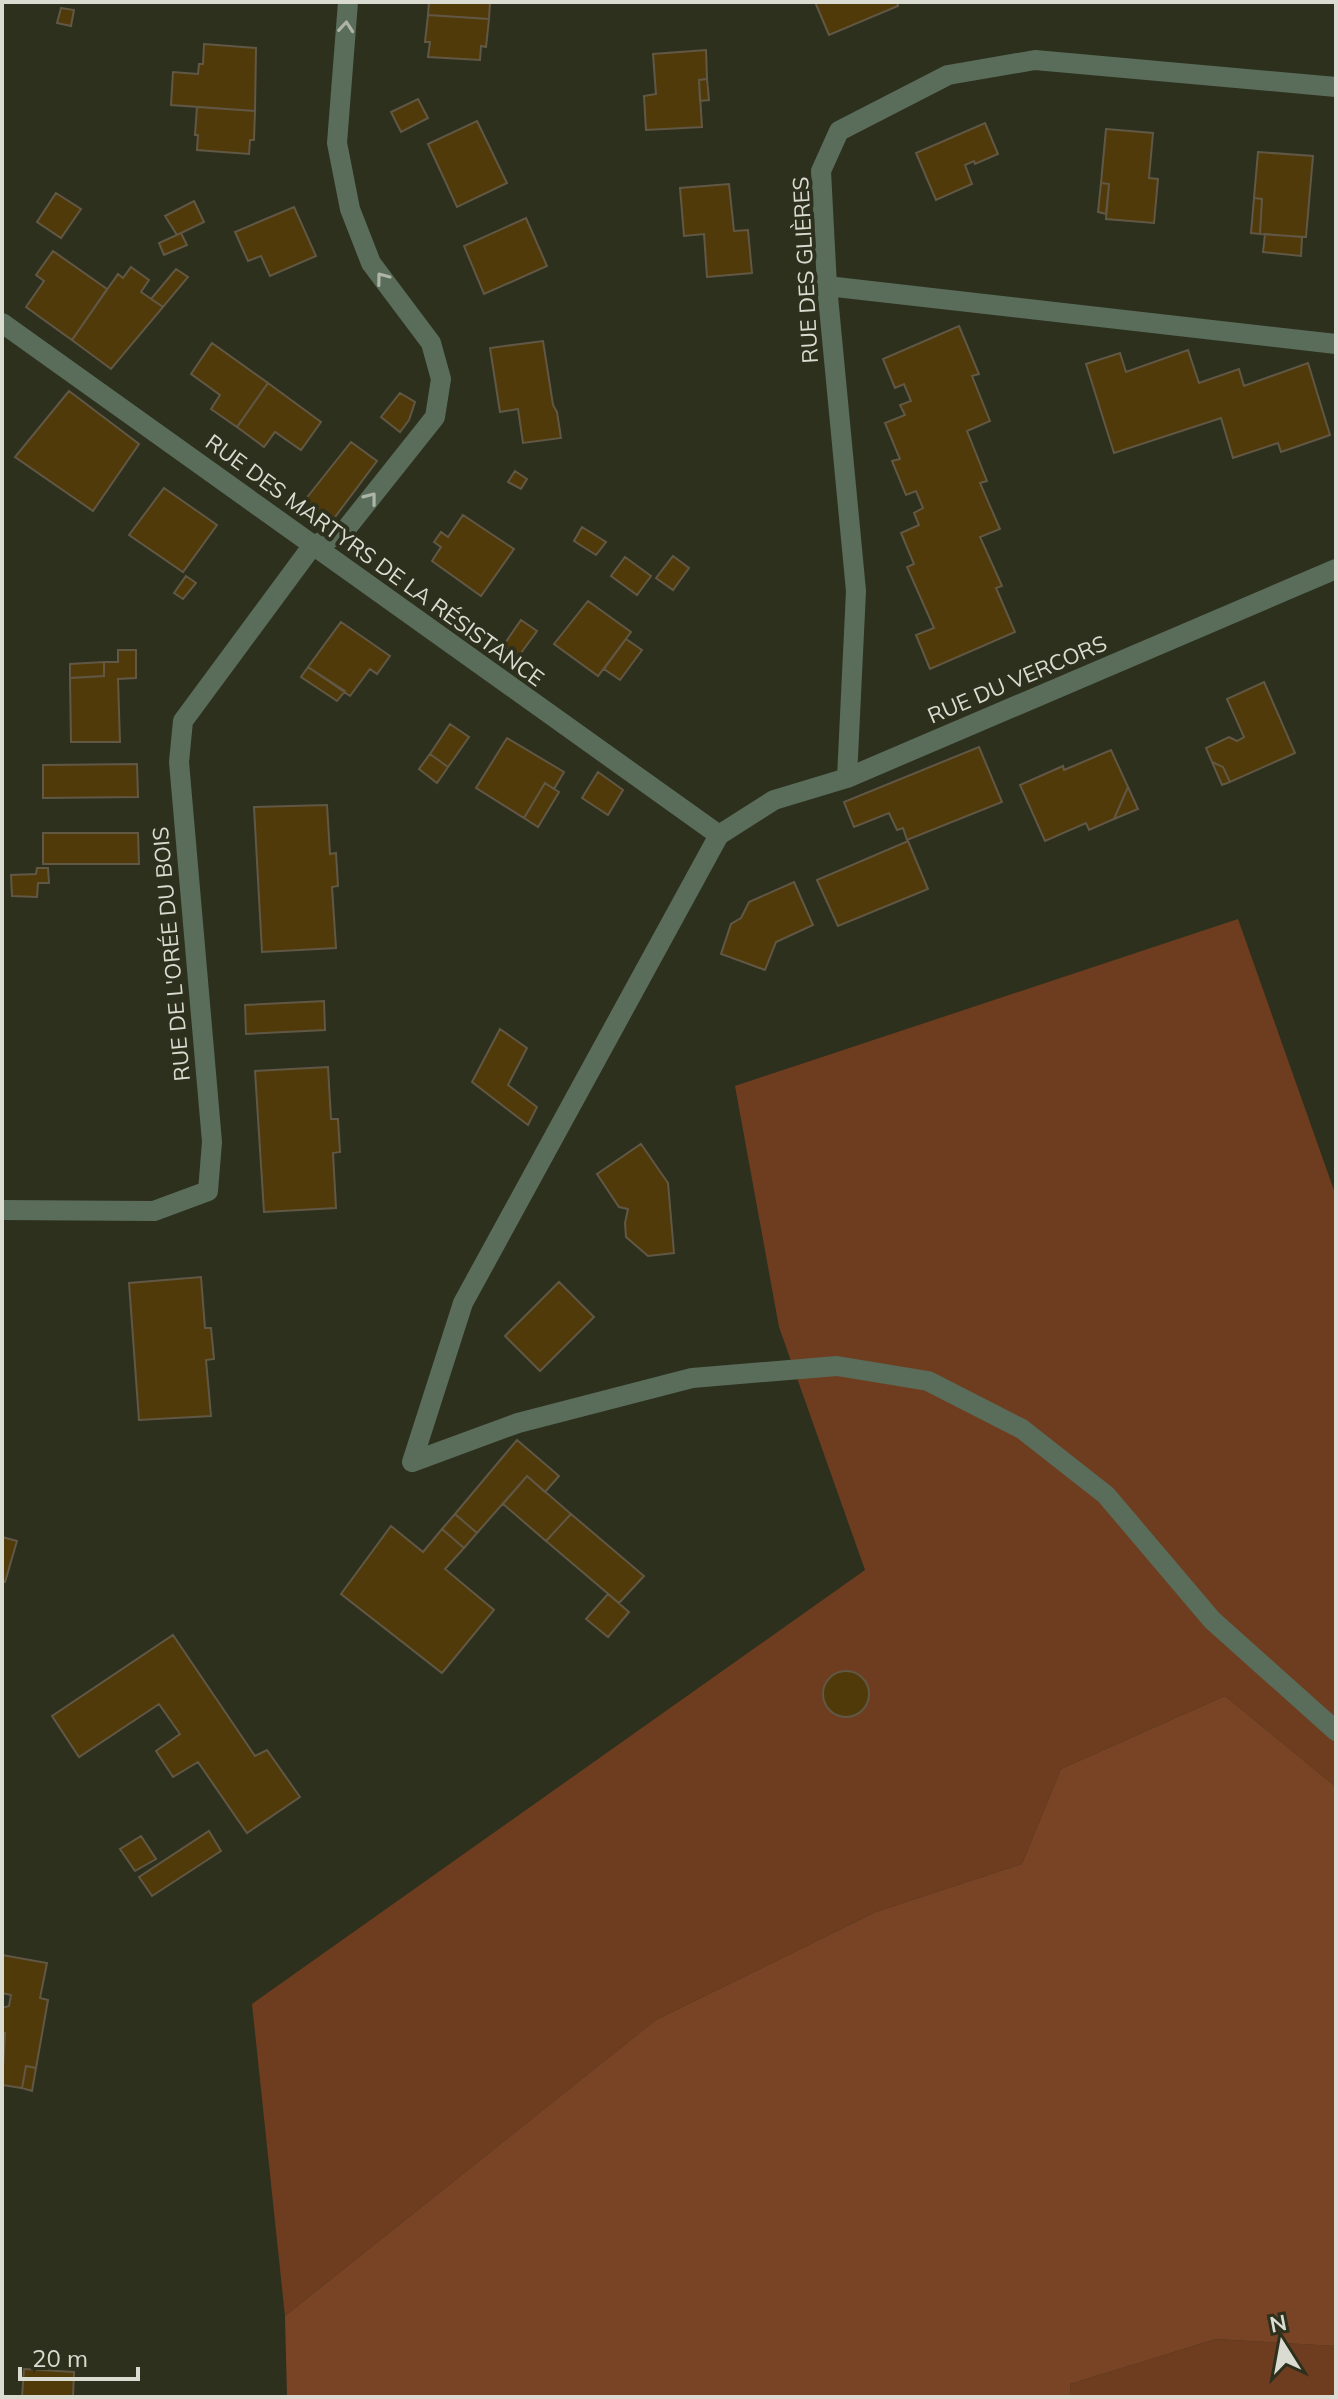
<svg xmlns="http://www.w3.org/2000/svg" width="1338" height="2399" font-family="Mulish,sans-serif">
  <rect width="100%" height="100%" fill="#2e301e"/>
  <path fill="#6e3d1f" d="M 1238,919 L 1336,1196 L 1336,1787 L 1225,1696 L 1061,1769 L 1022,1864 L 876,1912 L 656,2020 L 285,2316 L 252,2004 L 865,1570 L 779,1327 L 735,1086 Z
    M 1216,2339 L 1336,2346 L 1336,2397 L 1071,2397 L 1070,2384 Z"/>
  <path fill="#794425" d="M 1225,1696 L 1336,1787 L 1336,2346 L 1216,2339 L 1070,2384 L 1071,2397 L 287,2397 L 285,2316 L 656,2020 L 876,1912 L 1022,1864 L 1061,1769 Z"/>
  <path fill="#503a0a" stroke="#615745" stroke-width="2" d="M 429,2 L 490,2 L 489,19 L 428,15 Z
    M 815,2 L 897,2 L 898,6 L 829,35 Z
    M 61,8 L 74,10 L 71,26 L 57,23 Z
    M 428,15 L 489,19 L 486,47 L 481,46 L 480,60 L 428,57 L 430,42 L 425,42 Z
    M 204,44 L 256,48 L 255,111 L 171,105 L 173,72 L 198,74 L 199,64 L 203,64 Z
    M 706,50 L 707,79 L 699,80 L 702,127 L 646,130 L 644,96 L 656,94 L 653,54 Z
    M 707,79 L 709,100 L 700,101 L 699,80 Z
    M 418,99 L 428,118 L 401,132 L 391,112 Z
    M 197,107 L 255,111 L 254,140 L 250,140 L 249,154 L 197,150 L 198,135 L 195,135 Z
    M 477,121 L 507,183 L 457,207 L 428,144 Z
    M 985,123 L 998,154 L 975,164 L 974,161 L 965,165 L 972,184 L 936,200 L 916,153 Z
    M 1106,129 L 1153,133 L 1149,178 L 1158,179 L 1154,223 L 1106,219 L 1109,184 L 1101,183 Z
    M 1258,152 L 1313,156 L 1306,237 L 1260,234 L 1262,199 L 1254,198 Z
    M 1101,183 L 1109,184 L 1106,214 L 1098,212 Z
    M 729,184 L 734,231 L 748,230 L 752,273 L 707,277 L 704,234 L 684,236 L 680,188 Z
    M 56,193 L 81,209 L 61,238 L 37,222 Z
    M 1254,198 L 1262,199 L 1260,234 L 1251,233 Z
    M 194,201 L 204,222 L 177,235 L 165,216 Z
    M 294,207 L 316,256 L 270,276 L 261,256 L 248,261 L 235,232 Z
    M 526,218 L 547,266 L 484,294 L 464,246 Z
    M 181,233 L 187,245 L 164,255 L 159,243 Z
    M 1265,234 L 1302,237 L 1301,256 L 1263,252 Z
    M 53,251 L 107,289 L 72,340 L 26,307 L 44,281 L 36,275 Z
    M 131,267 L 149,280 L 141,292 L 163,307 L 111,369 L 72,340 L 118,274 L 123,278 Z
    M 176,269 L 188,277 L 163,307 L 151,299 Z
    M 959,326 L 979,374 L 972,376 L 990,421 L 967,431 L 987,481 L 980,483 L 1000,529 L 980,537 L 1002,586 L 996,588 L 1015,632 L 930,669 L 916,635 L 934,628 L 907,567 L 914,564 L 901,533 L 919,525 L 914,513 L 923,508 L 916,491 L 906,495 L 892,461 L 900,459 L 885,423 L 905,415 L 900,405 L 911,401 L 904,384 L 895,388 L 883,359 Z
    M 543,341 L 553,405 L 557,412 L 561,438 L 523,443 L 518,409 L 500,412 L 490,348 Z
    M 212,343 L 268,383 L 237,427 L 211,409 L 220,395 L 191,374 Z
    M 1188,350 L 1199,383 L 1239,369 L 1244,386 L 1308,363 L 1330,435 L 1281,452 L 1278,443 L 1233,458 L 1221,418 L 1114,453 L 1086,364 L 1120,353 L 1126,372 Z
    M 268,383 L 321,422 L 301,450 L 275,432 L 264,447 L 237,427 Z
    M 69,391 L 139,444 L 93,511 L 15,457 Z
    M 400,393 L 415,402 L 409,420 L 400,432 L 381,417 Z
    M 351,442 L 377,461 L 329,525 L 301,505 Z
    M 515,471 L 527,479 L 521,489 L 508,482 Z
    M 164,488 L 217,525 L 183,572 L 129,535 Z
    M 463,515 L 514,549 L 481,596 L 432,561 L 441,547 L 434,542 L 441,532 L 448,537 Z
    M 582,527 L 606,542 L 596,555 L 574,541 Z
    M 673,556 L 689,568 L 673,590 L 656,578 Z
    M 625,557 L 651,576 L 637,595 L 611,576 Z
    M 186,576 L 196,583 L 183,599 L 174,593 Z
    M 588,601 L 631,632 L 598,676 L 554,644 Z
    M 521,620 L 537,631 L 518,657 L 503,646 Z
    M 341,622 L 390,656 L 377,674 L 370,669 L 350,696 L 308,667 Z
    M 626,639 L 642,650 L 620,680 L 604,669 Z
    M 118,650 L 136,650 L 136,678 L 118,679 L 120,742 L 71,742 L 70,678 L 104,676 L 104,662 L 118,662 Z
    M 104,662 L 104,676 L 70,678 L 70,664 Z
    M 308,667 L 345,691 L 337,701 L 301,677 Z
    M 1264,682 L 1295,753 L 1230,782 L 1223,767 L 1212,762 L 1206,748 L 1229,737 L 1237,741 L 1244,737 L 1227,699 Z
    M 450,724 L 469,737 L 448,767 L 430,754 Z
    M 507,738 L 564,772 L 554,789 L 545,783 L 524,818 L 476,788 Z
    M 979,747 L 1002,802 L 907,840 L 903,828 L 897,830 L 889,813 L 854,827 L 844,802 Z
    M 1111,750 L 1128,787 L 1114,819 L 1089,830 L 1086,823 L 1045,841 L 1020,785 L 1063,766 L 1064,770 Z
    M 430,754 L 448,767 L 437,783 L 419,769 Z
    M 1212,762 L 1223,767 L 1230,782 L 1222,785 Z
    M 137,764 L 138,797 L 43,798 L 43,765 Z
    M 598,772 L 623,790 L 608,815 L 582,798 Z
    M 545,783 L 559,792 L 538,827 L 524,818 Z
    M 1128,787 L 1138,809 L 1114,819 Z
    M 327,805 L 330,854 L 336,853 L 338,886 L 332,887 L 336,948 L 262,952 L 254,807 Z
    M 43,833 L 138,833 L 139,864 L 43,864 Z
    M 908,841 L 928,889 L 838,926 L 817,880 Z
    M 37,868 L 48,868 L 49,883 L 38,883 L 37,897 L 12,896 L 11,875 L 36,874 Z
    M 794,882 L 813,925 L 776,942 L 765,970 L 721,954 L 731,924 L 741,918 L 749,902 Z
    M 324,1001 L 325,1030 L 246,1034 L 245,1005 Z
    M 500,1029 L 527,1048 L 508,1085 L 537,1107 L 528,1125 L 472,1082 Z
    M 328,1067 L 331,1119 L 338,1119 L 340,1152 L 333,1153 L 336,1208 L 264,1212 L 255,1071 Z
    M 641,1144 L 668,1183 L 674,1253 L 648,1256 L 626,1237 L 625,1223 L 628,1209 L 619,1207 L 597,1174 Z
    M 201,1277 L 205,1328 L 211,1328 L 214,1359 L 206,1360 L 211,1416 L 139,1420 L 129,1283 Z
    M 559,1282 L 594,1317 L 540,1371 L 505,1336 Z
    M 517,1440 L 559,1476 L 545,1492 L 527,1476 L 477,1533 L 455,1514 Z
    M 527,1476 L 571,1514 L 546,1541 L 503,1504 Z
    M 455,1514 L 477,1533 L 464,1548 L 442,1529 Z
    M 571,1514 L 644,1576 L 619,1603 L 546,1541 Z
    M 391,1526 L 423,1552 L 442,1529 L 464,1548 L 445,1569 L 494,1610 L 442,1673 L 341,1594 Z
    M 2,1537 L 17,1541 L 5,1582 L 2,1581 Z
    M 608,1594 L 629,1612 L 608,1637 L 586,1619 Z
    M 173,1635 L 255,1756 L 267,1750 L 300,1797 L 247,1833 L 198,1762 L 173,1777 L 156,1751 L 180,1734 L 159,1704 L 79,1757 L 52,1716 Z
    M823 1694a23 23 0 1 1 46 0a23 23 0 1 1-46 0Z
    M 209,1831 L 221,1851 L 152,1896 L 139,1877 Z
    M 141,1836 L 156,1859 L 135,1871 L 120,1849 Z
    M 2,1955 L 47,1963 L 40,1998 L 48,2000 L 36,2068 L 26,2066 L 22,2088 L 2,2085 L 5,2033 L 2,2032 L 2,2008 L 9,2006 L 11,1995 L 2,1993 Z
    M 26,2066 L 36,2068 L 32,2091 L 22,2088 Z
    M 24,2369 L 74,2372 L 73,2397 L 22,2397 Z"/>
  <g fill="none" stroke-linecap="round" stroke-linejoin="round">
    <path stroke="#596d5a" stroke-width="20" d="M 827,286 L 1336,344
      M 2,323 L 719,835
      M 847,778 L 856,591 L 827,286 L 821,171 L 839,131 L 948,75 L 1035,60 L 1336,87
      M 2,1210 L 154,1211 L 208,1191 L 212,1142 L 179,762 L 183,721 L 313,545 L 342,534 L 435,417 L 441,379 L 431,343 L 371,263 L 350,209 L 337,143 L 348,2
      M 412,1462 L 463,1303 L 719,835 L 774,800 L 847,778 L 1336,569
      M 412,1462 L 518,1423 L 692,1378 L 837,1366 L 928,1381 L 1022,1429 L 1106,1495 L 1212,1620 L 1336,1731"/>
  </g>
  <defs><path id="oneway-chevron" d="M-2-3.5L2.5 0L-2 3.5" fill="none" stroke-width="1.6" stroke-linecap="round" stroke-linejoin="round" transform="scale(2)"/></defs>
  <g stroke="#aeb5a7">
    <use href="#oneway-chevron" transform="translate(346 27) rotate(-85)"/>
    <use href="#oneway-chevron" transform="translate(382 278) rotate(-127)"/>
    <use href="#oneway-chevron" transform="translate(371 498) rotate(-52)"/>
  </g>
  <g text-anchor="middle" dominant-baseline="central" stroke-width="8" stroke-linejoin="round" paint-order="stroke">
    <g font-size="22" fill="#dbdcd1" stroke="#2e301e">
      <text transform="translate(805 270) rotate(-93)">RUE DES GLIÈRES</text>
      <text transform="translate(375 560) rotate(36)">RUE DES MARTYRS DE LA RÉSISTANCE</text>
      <text transform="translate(1017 679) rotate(-23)">RUE DU VERCORS</text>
      <text transform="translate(171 954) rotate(-95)">RUE DE L'ORÉE DU BOIS</text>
    </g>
  </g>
  <rect width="1338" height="2399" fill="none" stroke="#dbdcd1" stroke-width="8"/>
  <g transform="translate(1282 2343) rotate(349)" stroke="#2e301e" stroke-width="6" paint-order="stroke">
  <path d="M0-6L14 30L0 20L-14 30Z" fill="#dbdcd1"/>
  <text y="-12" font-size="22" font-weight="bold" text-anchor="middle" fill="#dbdcd1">N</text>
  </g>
  <path d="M20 2367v12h118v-12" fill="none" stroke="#dbdcd1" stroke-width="4"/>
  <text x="32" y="2367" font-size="24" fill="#dbdcd1" stroke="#2e301e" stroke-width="6" paint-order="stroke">20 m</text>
</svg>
